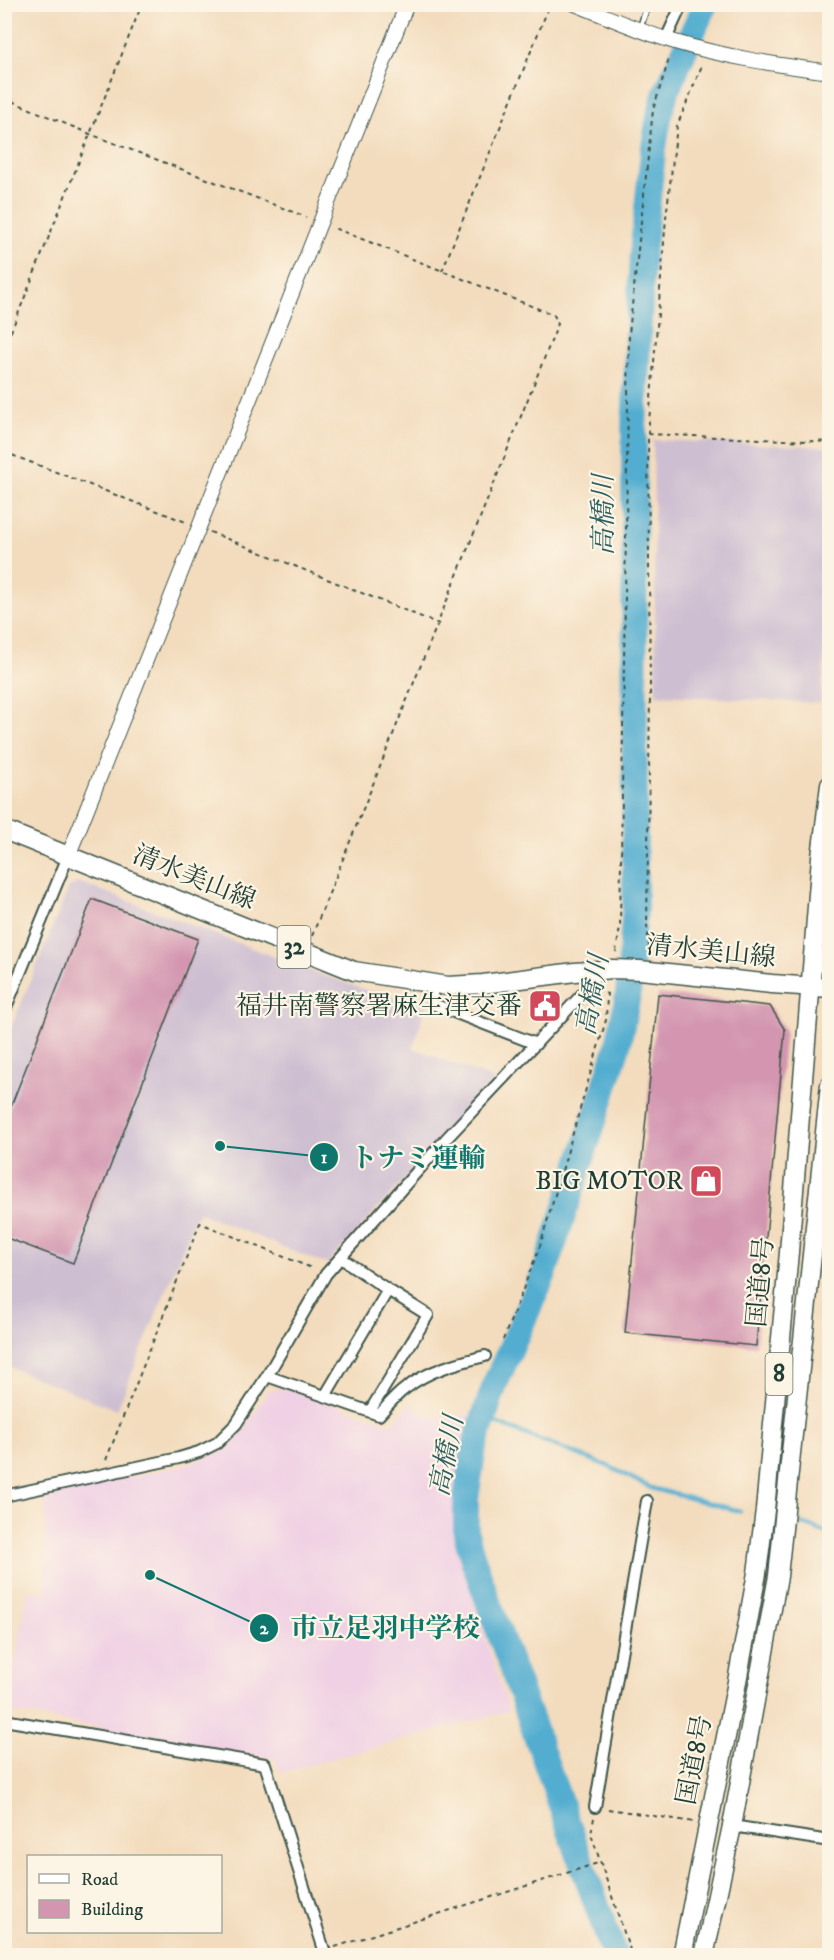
<svg xmlns="http://www.w3.org/2000/svg" width="834" height="1960" font-family="'IM FELL DW Pica','Noto Serif JP',serif">
  <rect width="100%" height="100%" fill="#fcf5e5"/>
  <filter id="ink" filterUnits="userSpaceOnUse"><feTurbulence type="fractalNoise" baseFrequency=".0167" numOctaves="2"/><feDisplacementMap in="SourceGraphic" scale="12" xChannelSelector="R" yChannelSelector="G"/><feConvolveMatrix kernelMatrix="1 2 1 2 8 2 1 2 1" color-interpolation-filters="sRGB"/></filter>
  <filter id="wash" filterUnits="userSpaceOnUse"><feTurbulence type="fractalNoise" baseFrequency=".008" numOctaves="4" result="noise"/><feDisplacementMap in="SourceGraphic" scale="24" xChannelSelector="R" yChannelSelector="G"/><feGaussianBlur stdDeviation="1.35" result="paint"/><feColorMatrix in="noise" values="0 0 0 0 0 0 0 0 0 0 0 0 0 0 0 0 0 1.4 0 .05"/><feComposite in="paint" operator="in"/></filter>
  <g filter="url(#wash)">
    <rect width="100%" height="100%" fill="#f3dcbd"/>
    <path fill="#f0d0e4" d="M 286,1388 L 392,1424 L 410,1404 L 424,1415 L 434,1417 L 470,1414 L 456,1484 L 453,1537 L 509,1711 L 280,1773 L 276,1759 L 7,1711 L 28,1590 L 45,1593 L 45,1496 L 181,1466 L 226,1450 L 243,1432 L 269,1390 Z"/>
    <path fill="#cebed1" d="M 653,440 L 829,447 L 830,609 L 820,703 L 656,695 Z
      M 79,882 L 311,971 L 372,992 L 426,1006 L 413,1048 L 495,1080 L 328,1263 L 319,1262 L 198,1212 L 117,1410 L 5,1365 L 4,1045 L 69,887 Z"/>
    <g fill="none" stroke-linecap="round" stroke-linejoin="round">
      <path stroke="#52add0" stroke-width="4.5" d="M 483,1418 L 608,1466 L 651,1488 L 740,1511
        M 802,1523 L 830,1534"/>
      <path stroke="#52add0" stroke-width="26" d="M 615,1956 L 473,1559 L 466,1533 L 466,1499 L 474,1447 L 495,1384 L 545,1271 L 602,1096 L 618,1045 L 628,995 L 635,907 L 634,428 L 642,254 L 653,153 L 659,117 L 665,95 L 705,4"/>
    </g>
    <g id="blocks">
      <path fill="#d395b0" d="M 92,899 L 198,939 L 73,1263 L 4,1237 L 4,1124 Z
        M 658,994 L 770,1006 L 785,1030 L 756,1346 L 625,1333 Z"/>
    </g>
  </g>
  <g filter="url(#ink)">
    <use href="#blocks" fill-opacity="0" stroke="#3f5549" stroke-width="1.5"/>
    <g fill="none" stroke-linecap="round" stroke-linejoin="round">
      <g stroke="#3f5549" stroke-width="8">
        <path id="service" d="M 640,28 L 648,4"/>
      </g>
      <g stroke="#3f5549" stroke-width="14">
        <path id="minor" d="M 666,39 L 682,4
          M 431,984 L 433,1004 L 536,1044
          M 4,1012 L 69,854
          M 341,1258 L 388,1290 L 428,1315 L 370,1411
          M 267,1376 L 379,1415 C 387,1406 396,1395 406,1388 C 429,1370 457,1363 485,1356
          M 325,1396 L 388,1290
          M 4,1496 L 179,1458 L 199,1452 L 217,1443 L 236,1424 L 267,1376 L 326,1274 L 445,1140 L 590,986 L 599,970
          M 4,1720 L 265,1764 L 326,1956
          M 595,1807 L 647,1501
          M 732,1826 L 830,1841"/>
      </g>
      <g stroke="#3f5549" stroke-width="16">
        <path id="tertiary" d="M 575,4 C 608,17 641,32 675,42 C 725,57 778,65 830,72
          M 69,854 L 407,4"/>
      </g>
      <g stroke="#3f5549" stroke-width="21">
        <path id="primary" d="M 4,830 L 354,971 L 448,986 L 483,984 L 575,972 L 613,969 L 640,970 L 772,984 L 830,988"/>
      </g>
      <g stroke="#3f5549" stroke-width="21">
        <path id="trunk" d="M 682,1956 L 736,1687 L 757,1573 L 765,1510 L 789,1252 L 821,857 L 830,785
          M 704,1956 L 732,1826 L 778,1576 L 830,1085"/>
      </g>
      <path stroke="#3f5549" stroke-width="2" stroke-dasharray="4.5 4.5" stroke-linecap="butt" d="M 4,98 L 90,134 L 306,217
        M 442,271 L 550,4
        M 4,349 L 142,4
        M 648,434 L 830,442
        M 4,452 L 186,522
        M 210,532 L 439,624
        M 312,936 L 558,324 L 554,315 L 334,228
        M 616,952 L 620,927 L 629,334 L 653,110 L 670,56
        M 650,956 L 647,925 L 650,693 L 648,434 L 666,218 L 677,126 L 703,63
        M 503,1340 L 540,1246 L 606,1020 L 607,994 L 601,991
        M 830,1344 L 825,1348 L 830,1353
        M 106,1460 L 200,1223 L 314,1269
        M 608,1809 L 694,1822
        M 594,1818 L 591,1834 L 632,1956
        M 335,1947 L 601,1862
        M 304,1956 L 313,1953"/>
      <use href="#service" stroke="#fff" stroke-width="5"/>
      <use href="#minor" stroke="#fff" stroke-width="10"/>
      <use href="#tertiary" stroke="#fff" stroke-width="14"/>
      <use href="#primary" stroke="#fff" stroke-width="18"/>
      <use href="#trunk" stroke="#fff" stroke-width="18"/>
    </g>
  </g>
  <defs>
    <g id="civic-square" transform="scale(1.725)"><rect x="-9" y="-9" width="18" height="18" rx="4" fill="#d1495b" stroke="#fcf5e5"/><path d="M-.6-6.5H3V-4.5H.6V-3L4-1V1h2V6H-6V1h2V-1L-.6-3ZM-1.2 2.5V6h2.4V2.5Z" fill="#fff"/></g>
    <g id="shop-square" transform="scale(1.725)"><rect x="-9" y="-9" width="18" height="18" rx="4" fill="#d1495b" stroke="#fcf5e5"/><path d="M-5-2.5h2.3a2.7 3.5 0 0 1 5.4 0H5L5.5 6h-11ZM-1.5-2.5h3a1.5 2.3 0 0 0-3 0Z" fill="#fff"/></g>
  </defs>
  <g fill-rule="evenodd">
    <use href="#civic-square" x="545" y="1006"/>
    <use href="#shop-square" x="706" y="1181"/>
  </g>
  <g text-anchor="middle" dominant-baseline="central" stroke-width="4.5" stroke-linejoin="round" paint-order="stroke">
    <g fill="#fcf5e5" stroke="#617469" stroke-width="1.5">
      <rect x="277.5" y="926" width="33" height="42" rx="4.5"/>
      <rect x="765.5" y="1353" width="27" height="42" rx="4.5"/>
    </g>
    <g font-size="24" font-weight="bold" fill="#1f3d34">
      <text x="294" y="947">32</text>
      <text x="779" y="1374">8</text>
    </g>
    <g font-size="26" fill="#1f3d34" stroke="#fcf5e5">
      <text transform="translate(194 878) rotate(22)">清水美山線</text>
      <text transform="translate(711 952) rotate(6)">清水美山線</text>
      <text transform="translate(761 1282) rotate(-85)">国道8号</text>
      <text transform="translate(695 1760) rotate(-79)">国道8号</text>
    </g>
    <g font-size="26" fill="#1f3d34" stroke="#fcf5e5" text-anchor="end">
      <text x="522" y="1006">福井南警察署麻生津交番</text>
      <text x="683" y="1181">BIG MOTOR</text>
    </g>
    <g font-size="27" font-style="italic" fill="#2e5f63" stroke="#fcf5e5">
      <text transform="translate(604 515) rotate(-90)">高橋川</text>
      <text transform="translate(593 995) rotate(-80)">高橋川</text>
      <text transform="translate(447 1456) rotate(-79)">高橋川</text>
    </g>
  </g>
  <path fill="none" stroke="#0f766e" stroke-width="2" d="M220 1146L324 1157M150 1575L264 1628"/>
  <g fill="#0f766e" stroke="#fcf5e5" stroke-width="2">
    <circle cx="220" cy="1146" r="6"/>
    <circle cx="150" cy="1575" r="6"/>
    <circle cx="324" cy="1157" r="15"/>
    <circle cx="264" cy="1628" r="15"/>
  </g>
  <g font-size="18" text-anchor="middle" font-weight="bold" fill="#fff">
    <text x="324" y="1163">1</text>
    <text x="264" y="1634">2</text>
  </g>
  <g font-size="27" text-anchor="middle" font-weight="bold" fill="#0f766e" stroke="#fcf5e5" stroke-width="4.5" stroke-linejoin="round" paint-order="stroke">
    <text x="418" y="1167">トナミ運輸</text>
    <text x="385" y="1637">市立足羽中学校</text>
  </g>
  <rect width="834" height="1960" fill="none" stroke="#fcf5e5" stroke-width="24"/>
  <rect x="27" y="1855" width="195" height="78" fill="#fcf5e5" stroke="#a4ab9e" stroke-width="1.5"/>
  <rect x="39" y="1874" width="30" height="9" fill="#ffffff" stroke="#a4ab9e" stroke-width="1.5"/>
  <text x="81" y="1885" font-size="18" fill="#1f3d34">Road</text>
  <rect x="39" y="1900" width="30" height="18" fill="#d395b0" stroke="#a4ab9e" stroke-width="1.5"/>
  <text x="81" y="1915" font-size="18" fill="#1f3d34">Building</text>
</svg>
